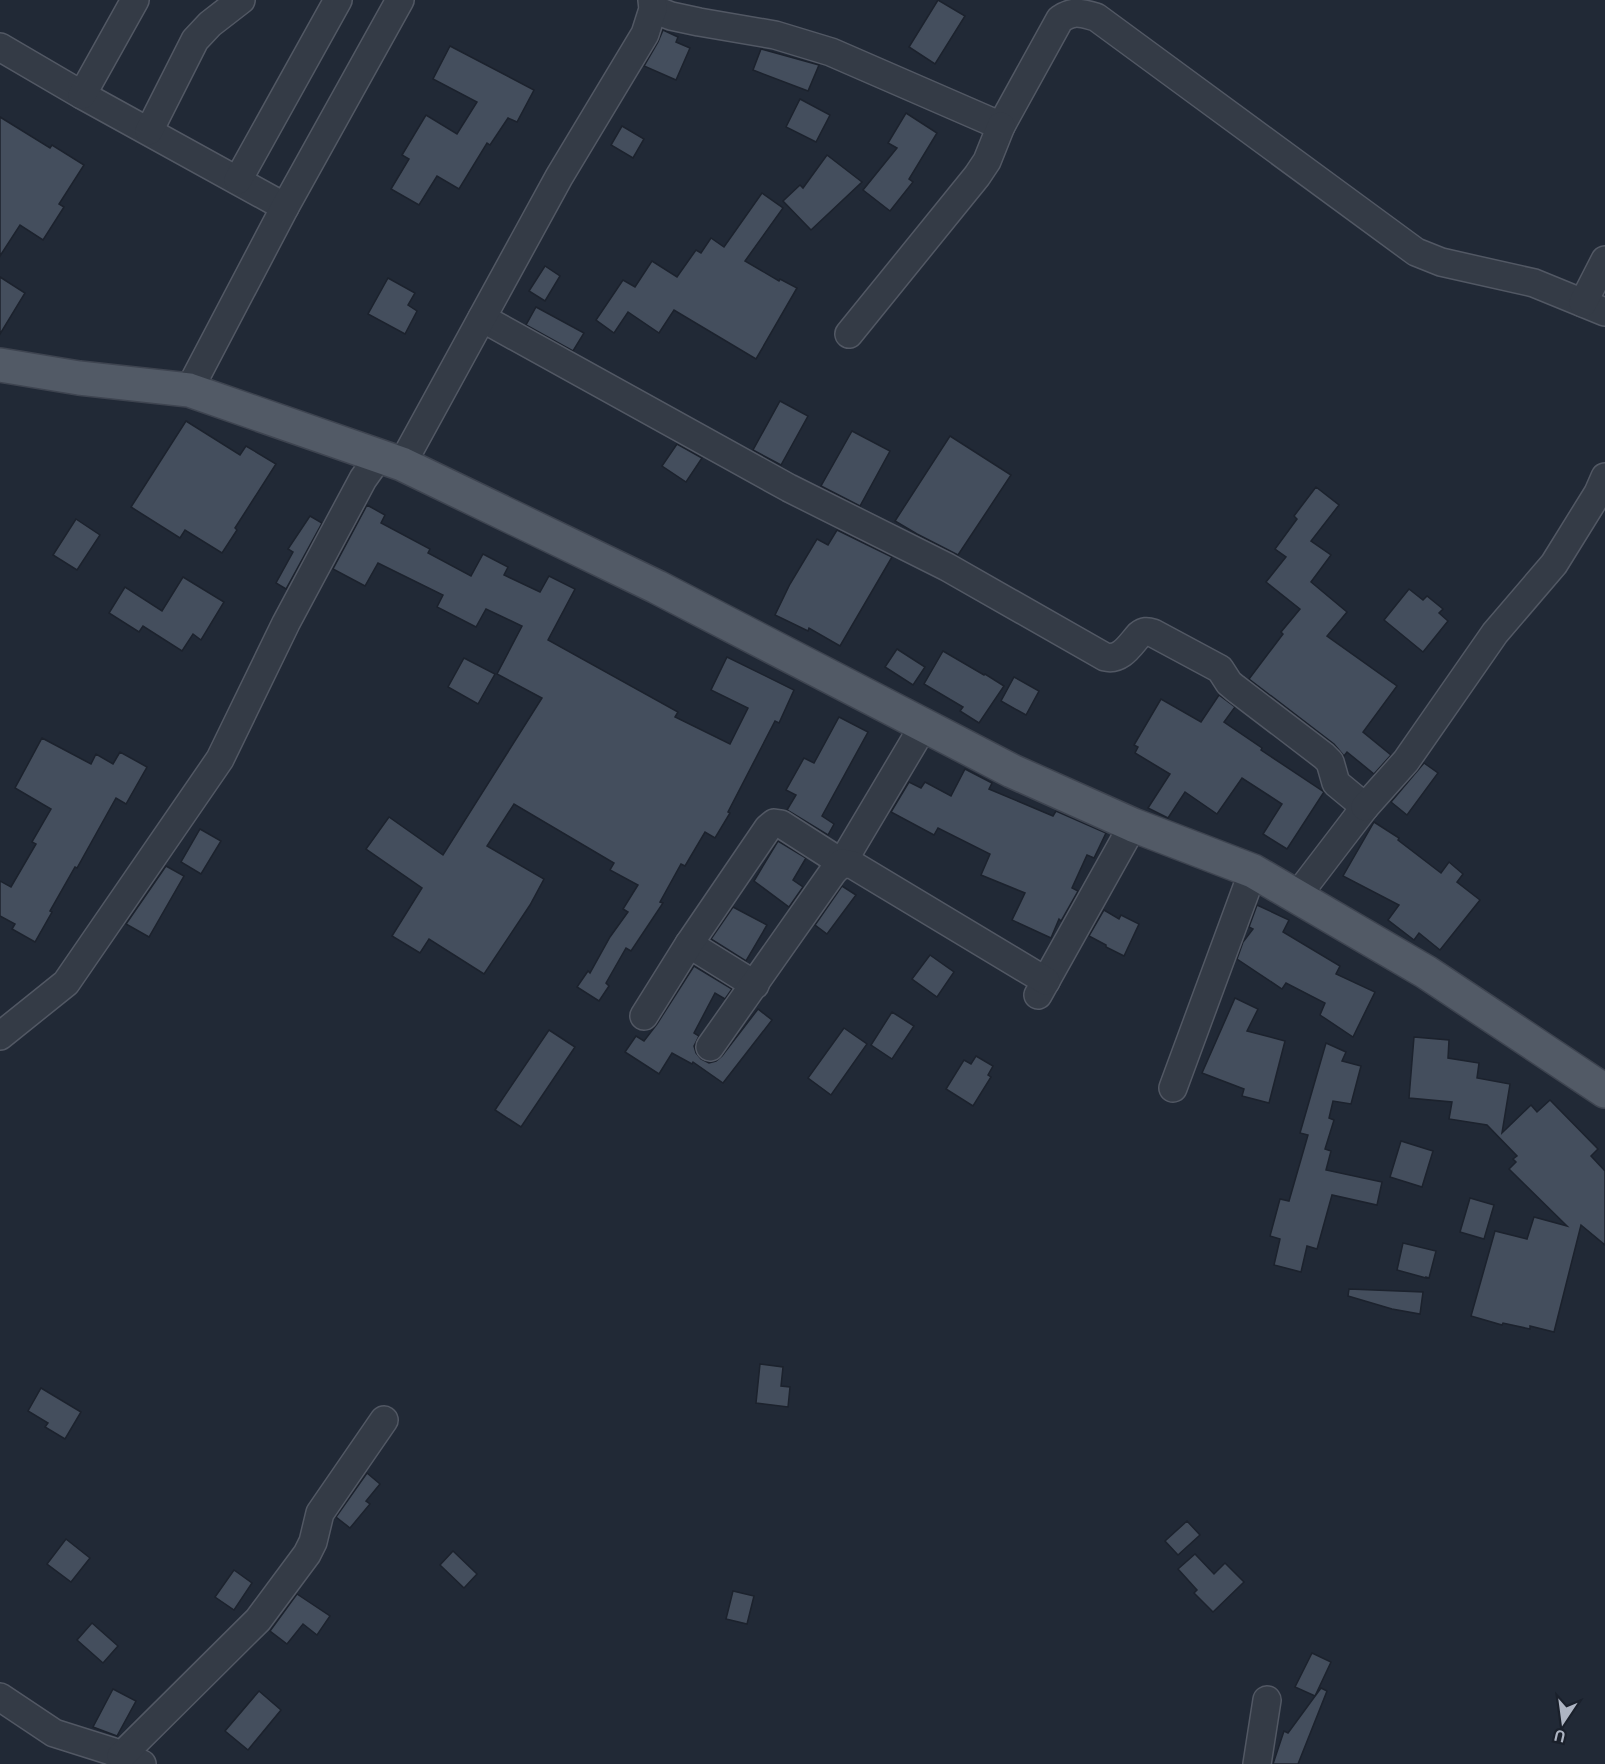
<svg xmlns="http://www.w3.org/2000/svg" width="1605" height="1764" font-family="Ubuntu,sans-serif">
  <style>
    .building { fill: #444e5d; stroke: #1c222d; stroke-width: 1.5 }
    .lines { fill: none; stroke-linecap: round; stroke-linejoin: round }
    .minor-casing { stroke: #525864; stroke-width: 30 }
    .major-casing { stroke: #3e4450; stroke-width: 36 }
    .minor { stroke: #343b46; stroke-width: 27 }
    .major { stroke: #525a66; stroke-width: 33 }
  </style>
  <rect width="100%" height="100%" fill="#212936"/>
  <!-- building -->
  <g class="building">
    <path d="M938,0L965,16L935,64L909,47Z"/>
    <path d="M663,30L678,37L676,42L690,48L676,80L644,66L658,42Z"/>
    <path d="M450,46L534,90L517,122L508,118L490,145L487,143L459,189L437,176L419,205L391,189L409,159L402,155L426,115L457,134L477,102L433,79Z"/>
    <path d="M761,49L819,65L808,91L753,70Z"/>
    <path d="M800,99L830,115L816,142L786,127Z"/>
    <path d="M906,113L937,133L909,179L913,182L890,211L863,190L897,148L888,143Z"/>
    <path d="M0,117L50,148L52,145L84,165L59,204L64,207L43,240L20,225L0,256Z"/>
    <path d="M622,126L644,139L633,158L611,145Z"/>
    <path d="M827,155L862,182L811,230L783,201L800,185L803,188Z"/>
    <path d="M762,193L783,208L745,261L779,281L780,279L797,288L756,359L674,310L659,333L628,312L614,333L596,320L623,280L635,287L652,261L677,277L696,250L701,253L711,238L724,247Z"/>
    <path d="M545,266L560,276L545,301L529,291Z"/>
    <path d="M0,277L25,293L0,334Z"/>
    <path d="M388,278L415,293L408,305L417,311L405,334L368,314Z"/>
    <path d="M536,307L584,333L573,351L526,325Z"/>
    <path d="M780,401L808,416L781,465L753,450Z"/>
    <path d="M186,421L240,455L246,446L276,464L235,528L237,530L222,553L185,530L180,538L131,507Z"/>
    <path d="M852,431L890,451L860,506L821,486Z"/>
    <path d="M950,436L1011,475L958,555L917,534L895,521Z"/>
    <path d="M677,444L702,458L686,482L662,466Z"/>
    <path d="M1316,487L1339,505L1311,541L1331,555L1311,582L1347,612L1327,636L1397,686L1363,732L1391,755L1374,774L1347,752L1344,756L1334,744L1249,679L1283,634L1281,632L1300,609L1266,582L1286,557L1275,549L1297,519L1294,516Z"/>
    <path d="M367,505L385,515L381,523L430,549L428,553L471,576L483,554L508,567L504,575L540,592L549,576L575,589L548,640L678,712L675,717L730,744L748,708L711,690L727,657L794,690L779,723L775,721L728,812L730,813L715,838L705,832L685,866L681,864L660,902L663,903L631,951L626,948L606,983L609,986L599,1001L577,987L588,971L590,973L610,937L628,912L623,909L638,885L610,870L614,863L514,804L487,846L544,879L530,905L484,974L429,939L420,953L392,936L422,888L366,849L389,817L443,855L542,698L497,674L522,626L486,609L476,627L437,607L443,595L378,563L365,586L333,569Z"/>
    <path d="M310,516L322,523L286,589L276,583L293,552L288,549Z"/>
    <path d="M76,519L100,535L77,570L53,555Z"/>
    <path d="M837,530L892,557L840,646L809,628L808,631L775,615L790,584L817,539L828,545Z"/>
    <path d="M183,577L224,602L201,640L193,634L182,651L143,626L139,632L109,613L125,587L162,611Z"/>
    <path d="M1409,589L1423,600L1427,596L1443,609L1439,613L1448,621L1423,652L1384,620Z"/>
    <path d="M897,649L925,667L913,685L885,667Z"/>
    <path d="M943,651L984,675L985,674L1004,686L979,723L960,711L963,707L924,684Z"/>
    <path d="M464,658L495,674L478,704L448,687Z"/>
    <path d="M1014,677L1039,691L1026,715L1001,701Z"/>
    <path d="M1219,695L1235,707L1224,722L1262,748L1261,750L1324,792L1287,849L1263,834L1282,804L1242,778L1217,814L1185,792L1168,818L1148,808L1170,774L1135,753L1138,747L1134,745L1161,699L1201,722Z"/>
    <path d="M839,717L868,732L822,816L834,824L828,835L787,810L796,795L786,790L804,758L814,763Z"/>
    <path d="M42,738L91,764L96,754L113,764L120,752L147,767L126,804L116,798L77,868L75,867L50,911L52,912L35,942L12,929L15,924L0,916V881L11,887L36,844L32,842L51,809L15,788Z"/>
    <path d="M1424,763L1438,773L1407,815L1391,802Z"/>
    <path d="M965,769L992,783L989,789L1053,816L1056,811L1106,833L1094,858L1087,855L1072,888L1078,891L1061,921L1059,919L1051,938L1012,920L1025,893L981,875L990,854L938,828L934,835L891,812L909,782L921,788L925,782L951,796Z"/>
    <path d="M1374,822L1399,838L1398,840L1441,873L1449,862L1463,874L1457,882L1480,900L1440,950L1419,933L1414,940L1388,920L1399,905L1343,876Z"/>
    <path d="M200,829L221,841L201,874L181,862Z"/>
    <path d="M778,841L806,858L793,880L803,887L789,907L754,881Z"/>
    <path d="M166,866L184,876L149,937L126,924Z"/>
    <path d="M842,886L856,895L827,934L815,925Z"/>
    <path d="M1257,905L1289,920L1283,932L1340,966L1336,974L1375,992L1353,1037L1320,1015L1325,1003L1286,983L1282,989L1237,959L1243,942L1253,929L1249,927Z"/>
    <path d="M733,907L767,925L746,961L711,939Z"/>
    <path d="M1104,910L1119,919L1121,915L1139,924L1124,956L1106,947V945L1089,936Z"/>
    <path d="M930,955L954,972L937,997L912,979Z"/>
    <path d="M694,966L732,989L725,999L715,993L694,1033L699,1036L694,1046L696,1053L701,1059L709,1063L716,1061L722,1056L758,1009L772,1020L723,1083L693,1062L692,1064L672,1053L659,1074L625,1052L636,1036L644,1041L657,1024Z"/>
    <path d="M1235,998L1258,1009L1247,1031L1285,1041L1269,1103L1242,1096L1244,1089L1202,1073Z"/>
    <path d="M892,1012L914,1026L892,1059L871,1045Z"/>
    <path d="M844,1028L867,1044L831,1095L808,1078Z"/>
    <path d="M549,1030L575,1047L521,1127L495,1110Z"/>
    <path d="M1414,1037L1449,1040L1448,1058L1479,1063L1477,1078L1510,1084L1502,1133L1531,1105L1537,1112L1550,1100L1598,1149L1591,1156L1605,1171V1245L1581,1225L1554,1332L1530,1326V1329L1503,1323L1502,1325L1471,1316L1495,1231L1527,1239L1534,1217L1567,1226L1509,1169L1516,1162L1513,1159L1517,1156L1487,1125L1449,1119L1452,1102L1409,1098Z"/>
    <path d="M1326,1043L1346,1052L1342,1061L1361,1066L1351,1104L1333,1101L1329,1118L1334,1120L1325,1149L1331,1151L1326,1170L1382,1182L1377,1205L1332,1195L1317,1249L1307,1246L1301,1272L1274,1265L1280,1239L1270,1236L1280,1199L1289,1201L1308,1135L1300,1133Z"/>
    <path d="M976,1056L993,1066L988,1075L991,1077L973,1106L946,1089L964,1060L971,1064Z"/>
    <path d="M1401,1141L1433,1151L1422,1187L1390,1177Z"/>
    <path d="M1470,1198L1494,1205L1484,1239L1460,1232Z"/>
    <path d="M1403,1243L1436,1251L1429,1278L1426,1277V1278L1397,1270Z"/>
    <path d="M1349,1289L1423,1292L1420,1314L1392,1309L1348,1296Z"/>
    <path d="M760,1364L783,1367L781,1386L790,1387L788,1407L756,1403Z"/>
    <path d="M41,1388L81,1412L65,1439L45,1427L48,1423L28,1411Z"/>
    <path d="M367,1473L380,1484L366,1501L370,1504L350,1528L336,1517Z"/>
    <path d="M1187,1521L1200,1535L1178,1555L1165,1541Z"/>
    <path d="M66,1539L90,1558L71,1582L47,1564Z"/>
    <path d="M453,1551L477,1574L464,1588L440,1565Z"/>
    <path d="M1195,1554L1214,1574L1225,1563L1244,1582L1213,1612L1194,1593L1197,1590L1178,1569Z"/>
    <path d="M234,1570L252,1583L234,1610L215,1597Z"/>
    <path d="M733,1591L754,1596L747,1624L726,1619Z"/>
    <path d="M297,1594L330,1616L317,1635L303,1624L287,1644L270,1631Z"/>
    <path d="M92,1623L118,1646L103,1663L77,1640Z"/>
    <path d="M1312,1653L1331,1662L1315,1696L1295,1687Z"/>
    <path d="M1321,1688L1327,1691L1298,1764H1273L1284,1731L1288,1733Z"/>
    <path d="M113,1689L136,1701L117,1736L93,1727Z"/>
    <path d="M259,1691L281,1710L248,1750L225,1731Z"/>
  </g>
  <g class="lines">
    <defs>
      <g id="minor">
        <path d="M653,9L671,16L699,22L775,35L831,52L1001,126L1060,19C1074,10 1080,13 1096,17L1416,252L1441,262L1534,283L1605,312"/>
        <path d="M0,47L82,95L285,207"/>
        <path d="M82,95L135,0"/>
        <path d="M149,131L195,40L210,24L241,0"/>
        <path d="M238,180L338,0"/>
        <path d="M1583,303L1605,260"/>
        <path d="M482,318L789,488L947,567L1105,657C1121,661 1130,645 1139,635C1144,631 1147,631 1153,633L1220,669L1229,683L1235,688L1324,756L1330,762L1336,783L1365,807L1297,896"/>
        <path d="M849,334L977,176L987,161L1001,126"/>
        <path d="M189,390L285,207L400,0"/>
        <path d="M402,464L559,177L645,34L653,9L652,0"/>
        <path d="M1365,807L1406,761L1495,633L1554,564L1598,493L1605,477"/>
        <path d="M689,944L755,985"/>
        <path d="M1038,995L1133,825"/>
        <path d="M644,1016L689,944L768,828L774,823L781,824L842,863L924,725"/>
        <path d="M0,1036L66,983L220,759L286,623L363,479L380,455"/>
        <path d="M710,1047L833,872L842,863L853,865L1046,981"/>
        <path d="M1173,1088L1253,871"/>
        <path d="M0,1697L54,1733L111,1751L142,1764"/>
        <path d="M121,1756L258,1620L307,1554L313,1542L320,1513L384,1420"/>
        <path d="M1257,1764L1267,1700"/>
      </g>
      <path id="major" d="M0,365L79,378L189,390L402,464L657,587L1012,771L1133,825L1253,871L1426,972L1605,1091"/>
    </defs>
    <!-- minor casing -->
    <use href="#minor" class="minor-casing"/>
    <!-- major casing -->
    <use href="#major" class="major-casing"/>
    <!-- minor -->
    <use href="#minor" class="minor"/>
    <!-- major -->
    <use href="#major" class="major"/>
  </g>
  <!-- north arrow -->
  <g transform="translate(1563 1722) rotate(193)" stroke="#1a202b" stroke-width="4.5" paint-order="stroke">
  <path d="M0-4.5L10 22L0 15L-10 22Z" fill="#aeb5c3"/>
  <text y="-9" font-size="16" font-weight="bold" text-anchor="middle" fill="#aeb5c3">U</text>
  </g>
</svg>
